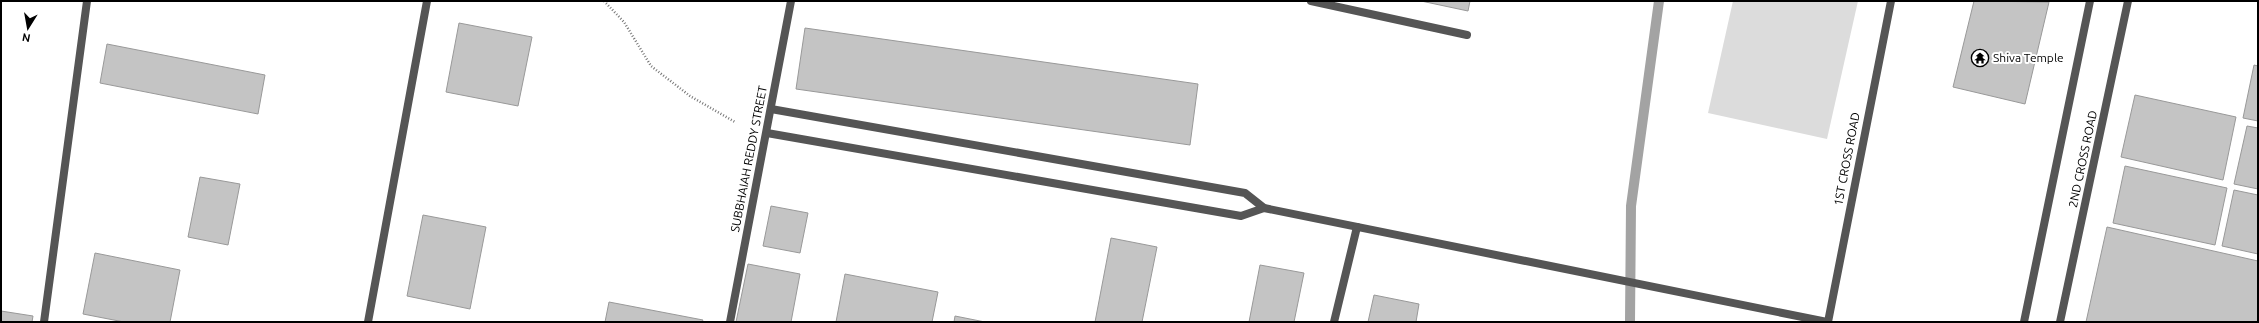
<svg xmlns="http://www.w3.org/2000/svg" width="2259" height="323" font-family="Ubuntu,sans-serif">
  <style>
    .green { fill: #dcdcdc }
    .lines { fill: none; stroke-linecap: round; stroke-linejoin: round }
    .stream { stroke: #a3a3a3; stroke-width: 10 }
    .building { fill: #c4c4c4; stroke: #999 }
    .path { stroke: #777; stroke-width: 2.5; stroke-dasharray: 1 2; stroke-linecap: butt }
    .lane { stroke: #555; stroke-width: 8 }
    .street { stroke: #555; stroke-width: 8 }
    .labels { text-anchor: middle; stroke-width: 4; stroke-linejoin: round; paint-order: stroke }
    .poi-label { font-size: 12px; fill: #000; stroke: #fff; text-anchor: start }
    .street-label { font-size: 12px; fill: #000; stroke: #fff }
  </style>
  <rect width="100%" height="100%" fill="#fff"/>
  <!-- green -->
  <path class="green" d="M1733,1H1858L1827,139L1708,113Z"/>
  <g class="lines">
    <!-- stream -->
    <path class="stream" d="M1630,322L1631,206L1659,1"/>
  </g>
  <!-- building -->
  <g class="building">
    <path d="M1421,1H1470L1468,11Z"/>
    <path d="M1974,1L2049,2L2025,104L1953,87Z"/>
    <path d="M459,23L532,37L518,106L446,92Z"/>
    <path d="M805,28L1198,84L1190,145L796,89Z"/>
    <path d="M107,44L265,75L258,114L100,83Z"/>
    <path d="M2254,65L2258,66V121L2243,118Z"/>
    <path d="M2135,95L2236,117L2223,180L2121,157Z"/>
    <path d="M2247,126L2258,128V189L2234,184Z"/>
    <path d="M2125,166L2227,188L2215,245L2113,223Z"/>
    <path d="M200,177L240,184L228,245L188,237Z"/>
    <path d="M2234,190L2258,195V254L2222,246Z"/>
    <path d="M771,206L808,213L800,253L763,246Z"/>
    <path d="M423,215L486,227L470,309L407,296Z"/>
    <path d="M2107,227L2258,261V322H2086Z"/>
    <path d="M1111,238L1157,247L1142,322H1095Z"/>
    <path d="M95,253L180,270L170,322H124L83,314Z"/>
    <path d="M748,264L800,274L791,322H736Z"/>
    <path d="M1260,265L1304,273L1294,322H1249Z"/>
    <path d="M845,274L938,292L932,322H836Z"/>
    <path d="M1374,295L1419,304L1416,322H1368Z"/>
    <path d="M609,302L703,320L702,322H605Z"/>
    <path d="M1,311L33,316L32,322H1Z"/>
    <path d="M955,316L985,322H954Z"/>
  </g>
  <g class="lines">
    <!-- path -->
    <path class="path" d="M604,1L624,22L651,66L690,96L735,122"/>
    <!-- lane -->
    <path class="lane" d="M1828,322L1891,1"/>
    <!-- street -->
    <g class="street">
      <path d="M1311,1L1467,35"/>
      <path d="M771,109L1245,193L1264,208L1827,322"/>
      <path d="M767,133L1241,216L1264,208"/>
      <path d="M44,322L87,1"/>
      <path d="M368,322L427,1"/>
      <path d="M730,322L791,1"/>
      <path d="M1334,322L1357,227"/>
      <path d="M2024,322L2090,1"/>
      <path d="M2060,322L2128,1"/>
    </g>
  </g>
  <!-- icons -->
  <defs>
    <symbol id="temple-ring" viewBox="-11 -11 22 22"><circle r="9.5" fill="#fff" stroke="#000" stroke-width="1.5"/><path d="M0-6L5-2H3V0L6.5 2.5H4V6H1.5V3h-3V6H-4V2.5H-6.5L-3 0V-2H-5Z" fill="#000"/></symbol>
  </defs>
  <g fill-rule="evenodd">
    <use href="#temple-ring" x="1970" y="48" width="20" height="20"/>
  </g>
  <g class="labels">
    <!-- poi labels -->
    <g class="poi-label">
      <text x="1993" y="62">Shiva Temple</text>
    </g>
    <!-- street labels -->
    <g class="street-label">
      <text transform="translate(749 159) rotate(-79)" y="4">SUBBHAIAH REDDY STREET</text>
      <text transform="translate(1847 159) rotate(-79)" y="4">1ST CROSS ROAD</text>
      <text transform="translate(2083 159) rotate(-78)" y="4">2ND CROSS ROAD</text>
    </g>
  </g>
  <!-- border -->
  <rect width="2259" height="323" fill="none" stroke="#000000" stroke-width="4"/>
  <!-- north arrow -->
  <g transform="translate(28 28) rotate(191)" stroke="#ffffff" stroke-width="3" paint-order="stroke">
  <path d="M0-3L7 15L0 10L-7 15Z" fill="#000000"/>
  <text y="-6" font-size="11" font-weight="bold" text-anchor="middle" fill="#000000">N</text>
  </g>
</svg>
